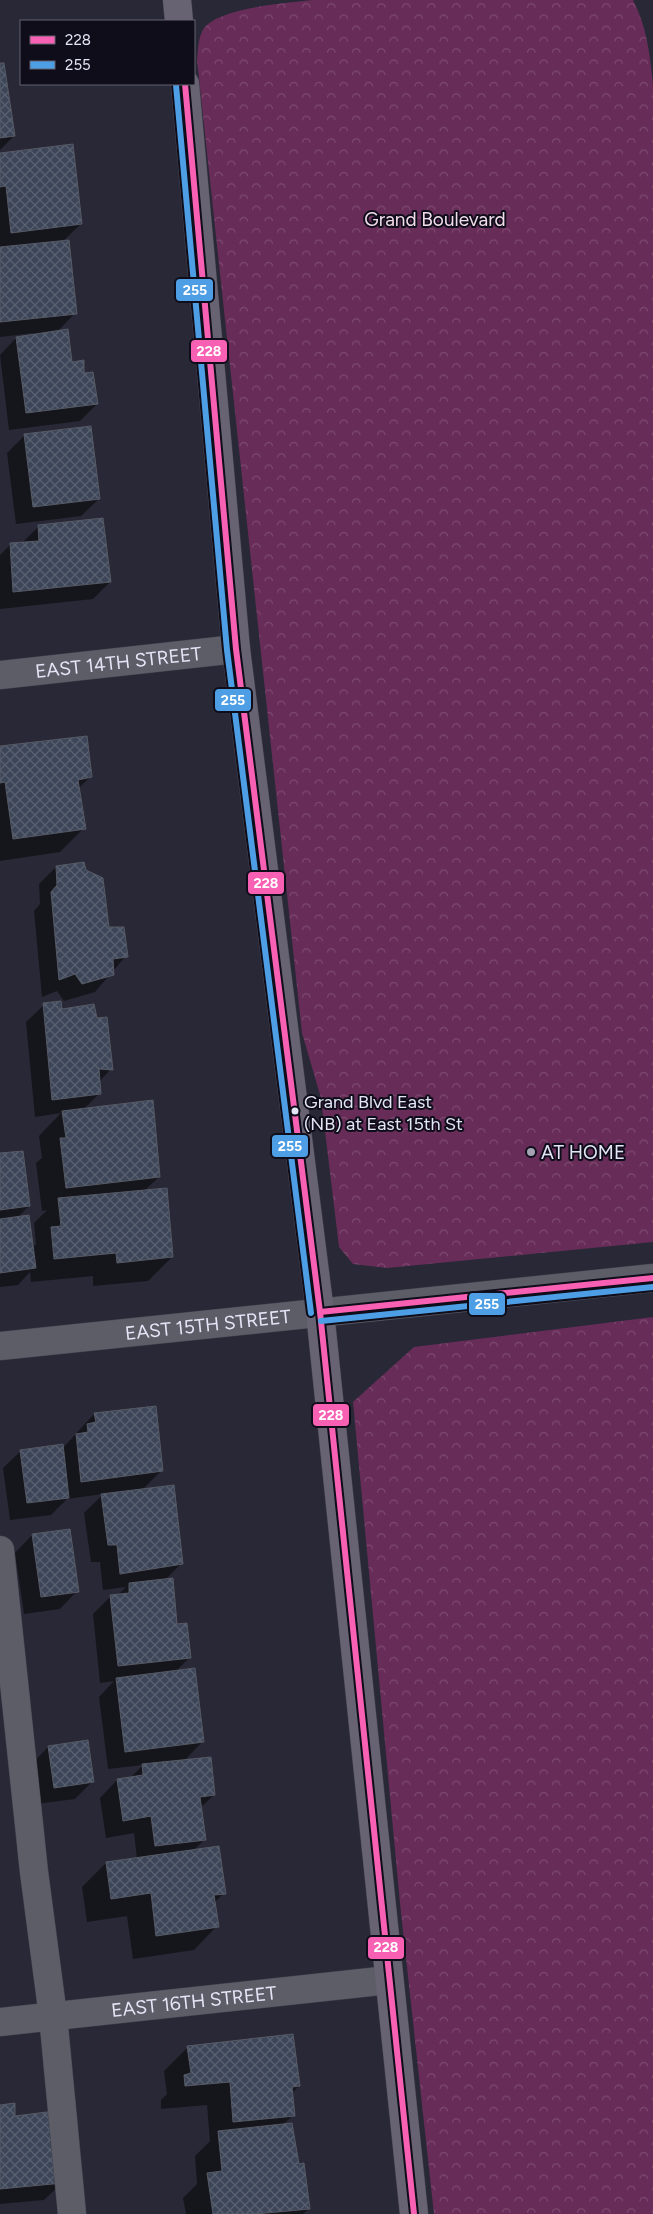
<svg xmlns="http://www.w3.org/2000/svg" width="653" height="2214" font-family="Figtree,sans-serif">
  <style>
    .park { fill: url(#park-crowns) }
    .shadow { fill: #0007 }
    .building { fill: url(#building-cross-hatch); stroke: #565a65 }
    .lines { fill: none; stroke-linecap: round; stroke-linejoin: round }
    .minor-casing { stroke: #454450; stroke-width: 29 }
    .major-casing { stroke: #454450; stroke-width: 29 }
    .minor { stroke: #5d5d68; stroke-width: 28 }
    .major { stroke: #686372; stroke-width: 28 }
    .bus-1-casing { stroke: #0e0d19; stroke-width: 10 }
    .bus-2-casing { stroke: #0e0d19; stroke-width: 10 }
    .bus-1 { stroke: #f860b3; stroke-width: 6 }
    .bus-2 { stroke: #4d9ee5; stroke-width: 6 }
    .bus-dot { fill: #e4e5f6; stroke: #0e0d19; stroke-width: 2 }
    .poi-dot { fill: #a3a3b3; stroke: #0e0d19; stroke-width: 2 }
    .labels { text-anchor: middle; stroke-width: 4; stroke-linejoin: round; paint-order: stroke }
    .bus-label { font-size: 18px; fill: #e4e5f6; stroke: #0e0d19; text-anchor: start }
    .park-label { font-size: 19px; fill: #f3dcea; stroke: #0e0d19 }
    .street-label { font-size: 19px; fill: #e4e5f6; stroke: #0e0d19 }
    .poi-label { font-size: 19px; fill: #e4e5f6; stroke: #0e0d19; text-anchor: start }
    .line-badge { stroke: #0e0d19; stroke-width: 2 }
    .badge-label { font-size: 14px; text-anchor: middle; font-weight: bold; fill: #fff }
  </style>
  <defs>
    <pattern id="park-crowns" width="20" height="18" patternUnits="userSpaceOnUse" patternTransform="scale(1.25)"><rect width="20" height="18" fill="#672c58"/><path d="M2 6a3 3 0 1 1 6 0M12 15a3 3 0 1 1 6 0" fill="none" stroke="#7d4a71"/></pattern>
    <pattern id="building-cross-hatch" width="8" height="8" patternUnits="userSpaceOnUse" patternTransform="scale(1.25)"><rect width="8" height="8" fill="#3d4658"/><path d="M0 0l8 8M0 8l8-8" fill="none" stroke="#596171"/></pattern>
  </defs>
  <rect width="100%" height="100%" fill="#292836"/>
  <!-- park -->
  <g class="park">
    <path d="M313,0H633C647,27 650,55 653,85V1242L387,1268L353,1264L339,1247L321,1098L302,1033L197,60C198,50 198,35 205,27C223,7 287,3 313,0Z"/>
    <path d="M653,1317V2214H434L400,1903L353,1402L414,1347Z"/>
  </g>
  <!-- shadow -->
  <g class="shadow">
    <path d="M0,64L14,136L0,150Z"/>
    <path d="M0,154L81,224L63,241L75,313L57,332L71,363L83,374L97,404L80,421L9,430L0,355L16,338L33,336V333L0,337Z"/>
    <path d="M25,435L99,499L81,516L16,524L7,453Z"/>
    <path d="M39,526L110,582L93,599L0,609V555L10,545L21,544Z"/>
    <path d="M0,748L90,777L78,789L84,828L60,852L0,861Z"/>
    <path d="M56,867L108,928L126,956L95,992L64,1001L57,991L42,997L34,911L40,904L39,884Z"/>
    <path d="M44,1005L96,1020L111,1069L99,1082L100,1093L84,1109L159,1177L144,1191L172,1257L148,1281L93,1286V1276L31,1282L30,1272L18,1285L0,1287V1155L29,1206L17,1218L32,1248L36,1244L34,1223L47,1210L42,1211L36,1163L42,1158L39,1136L61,1113L35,1117L26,1022Z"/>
    <path d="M94,1414L162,1470L142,1490L182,1563L165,1580L176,1625L190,1657L175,1672L202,1742L184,1761L214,1795L200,1808L204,1840L193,1851L224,1893L214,1903L217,1926L194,1950L133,1959L127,1916L87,1922L82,1887L106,1863L137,1859L134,1833L106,1838L100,1798L117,1780L130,1778L143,1765L108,1769L99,1697L114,1681L100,1683L93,1614L111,1596L118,1595L126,1587L103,1590L100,1562H91L84,1513L103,1494L67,1499L51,1515L10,1520L3,1468L21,1451L62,1449Z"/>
    <path d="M32,1535L77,1591L60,1609L24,1614L15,1553Z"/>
    <path d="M48,1747L92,1782L75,1799L36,1804L31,1765Z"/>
    <path d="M188,2047L299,2086L292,2093L293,2115L283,2125L298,2165L309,2209L303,2214H186L183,2198L197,2184L195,2156L210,2141L207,2105L161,2109V2100L167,2094L164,2071Z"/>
    <path d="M0,2107L62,2183L44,2200L0,2204Z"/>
  </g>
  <!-- building -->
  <g class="building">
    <path d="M0,63H4L15,136L0,138Z"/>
    <path d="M73,144L82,224L11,233L6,186L0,187V153Z"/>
    <path d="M69,240L77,314L0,322V247Z"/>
    <path d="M68,329L72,362L84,360V373L93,372L98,404L26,413L16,337Z"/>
    <path d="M91,426L100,499L33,507L24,434Z"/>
    <path d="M103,518L111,582L13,592L10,543L39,541L38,525Z"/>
    <path d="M87,736L92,777L78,780L86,829L13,839L5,782L0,783V746Z"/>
    <path d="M84,862L86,870L103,878L109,927H124L128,957L113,959L114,975L82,984L75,974L59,980L51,892L57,885L56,866Z"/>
    <path d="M61,1001L62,1009L94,1004L97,1018L107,1017L113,1070L99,1069L101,1094L52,1100L43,1003Z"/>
    <path d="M153,1100L160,1177L66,1188L60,1138H66L62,1111Z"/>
    <path d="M23,1151L30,1206L0,1210V1153Z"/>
    <path d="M167,1188L173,1257L117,1263L116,1253L54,1259L51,1227L61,1226L58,1198Z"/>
    <path d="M29,1215L36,1268L0,1273V1219Z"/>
    <path d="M156,1406L163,1471L81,1482L76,1434L88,1432L87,1424L96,1422L94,1413Z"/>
    <path d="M63,1444L69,1498L27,1503L20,1450Z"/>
    <path d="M174,1485L183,1564L120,1574L117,1545H108L101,1494Z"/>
    <path d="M70,1529L79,1592L41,1597L32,1534Z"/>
    <path d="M173,1578L177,1624L187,1623L191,1658L118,1666L110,1595L129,1593V1583Z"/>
    <path d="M195,1668L204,1742L125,1752L116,1678Z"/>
    <path d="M88,1740L94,1782L54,1788L48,1746Z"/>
    <path d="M211,1757L215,1795L200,1797L206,1840L155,1846L151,1816L123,1821L117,1779L143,1775L142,1764Z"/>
    <path d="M219,1846L226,1894L214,1895L219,1927L156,1936L151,1893L111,1899L106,1862Z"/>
    <path d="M293,2034L300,2086L292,2087L295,2116L233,2122L230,2082L185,2086L184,2075L191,2073L187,2046Z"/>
    <path d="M15,2103V2116L55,2111L63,2183L0,2189V2105Z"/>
    <path d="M292,2123L299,2164L304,2163L310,2209L255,2214H213L207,2173L222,2171L218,2131Z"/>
  </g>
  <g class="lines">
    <defs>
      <g id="minor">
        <path id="s1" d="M0,675L236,649"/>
        <path id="s2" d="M0,1346L653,1278"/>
        <path d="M0,1550L34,1872L53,2016L72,2214"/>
        <path id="s3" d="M0,2022L389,1980"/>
      </g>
      <g id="major">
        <path d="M177,0L179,21"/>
        <path d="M185,84L236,649L320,1312L414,2214"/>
      </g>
    </defs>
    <!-- minor casing -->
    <use href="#minor" class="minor-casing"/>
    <!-- major casing -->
    <use href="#major" class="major-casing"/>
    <!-- minor -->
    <use href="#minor" class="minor"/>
    <!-- major -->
    <use href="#major" class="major"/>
    <defs>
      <g id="bus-1">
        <path d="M185,84L236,649L320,1312L414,2214"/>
        <path d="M320,1312L653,1278"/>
      </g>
      <g id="bus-2">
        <path d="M176,85L227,650L311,1313"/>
        <path d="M321,1321L653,1287"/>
      </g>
    </defs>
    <!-- bus-1 casing -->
    <use href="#bus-1" class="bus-1-casing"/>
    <!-- bus-2 casing -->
    <use href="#bus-2" class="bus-2-casing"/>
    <!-- bus-1 -->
    <use href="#bus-1" class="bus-1"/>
    <!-- bus-2 -->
    <use href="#bus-2" class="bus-2"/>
  </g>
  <!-- markers -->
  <circle class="bus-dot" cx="295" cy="1111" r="4.5"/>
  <circle class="poi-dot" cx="531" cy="1152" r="5"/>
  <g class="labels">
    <!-- bus labels -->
    <g class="bus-label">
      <text x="304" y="1108">Grand Blvd East<tspan x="304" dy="22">(NB) at East 15th St</tspan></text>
    </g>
    <!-- park labels -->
    <g class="park-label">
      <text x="435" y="226">Grand Boulevard</text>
    </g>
    <!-- street labels -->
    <g class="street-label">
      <text dy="7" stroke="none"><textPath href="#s1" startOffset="119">EAST 14TH STREET</textPath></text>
      <text dy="7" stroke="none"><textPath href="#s2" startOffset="209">EAST 15TH STREET</textPath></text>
      <text dy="7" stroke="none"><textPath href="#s3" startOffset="195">EAST 16TH STREET</textPath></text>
    </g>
    <!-- poi labels -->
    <g class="poi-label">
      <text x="541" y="1159">AT HOME</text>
    </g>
  </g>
  <g class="line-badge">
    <rect x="175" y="278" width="39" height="24" rx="5" fill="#4d9ee5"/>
    <rect x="190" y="339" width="38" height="24" rx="5" fill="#f860b3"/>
    <rect x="214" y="688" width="38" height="24" rx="5" fill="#4d9ee5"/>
    <rect x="247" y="871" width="38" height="24" rx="5" fill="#f860b3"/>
    <rect x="271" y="1134" width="38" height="24" rx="5" fill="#4d9ee5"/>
    <rect x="468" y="1292" width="38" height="24" rx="5" fill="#4d9ee5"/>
    <rect x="312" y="1403" width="38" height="24" rx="5" fill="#f860b3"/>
    <rect x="367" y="1936" width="38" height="24" rx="5" fill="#f860b3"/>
  </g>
  <g class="badge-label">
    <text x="195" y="295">255</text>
    <text x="209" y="356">228</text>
    <text x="233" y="705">255</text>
    <text x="266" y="888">228</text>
    <text x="290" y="1151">255</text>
    <text x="487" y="1309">255</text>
    <text x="331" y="1420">228</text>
    <text x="386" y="1952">228</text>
  </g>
  <!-- legend -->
  <rect x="20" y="20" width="175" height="65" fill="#0e0d19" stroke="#646371"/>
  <rect x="30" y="36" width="25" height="8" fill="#f860b3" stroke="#646371"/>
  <text x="65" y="45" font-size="15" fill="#e4e5f6">228</text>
  <rect x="30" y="61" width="25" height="8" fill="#4d9ee5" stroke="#646371"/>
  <text x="65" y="70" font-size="15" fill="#e4e5f6">255</text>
</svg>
